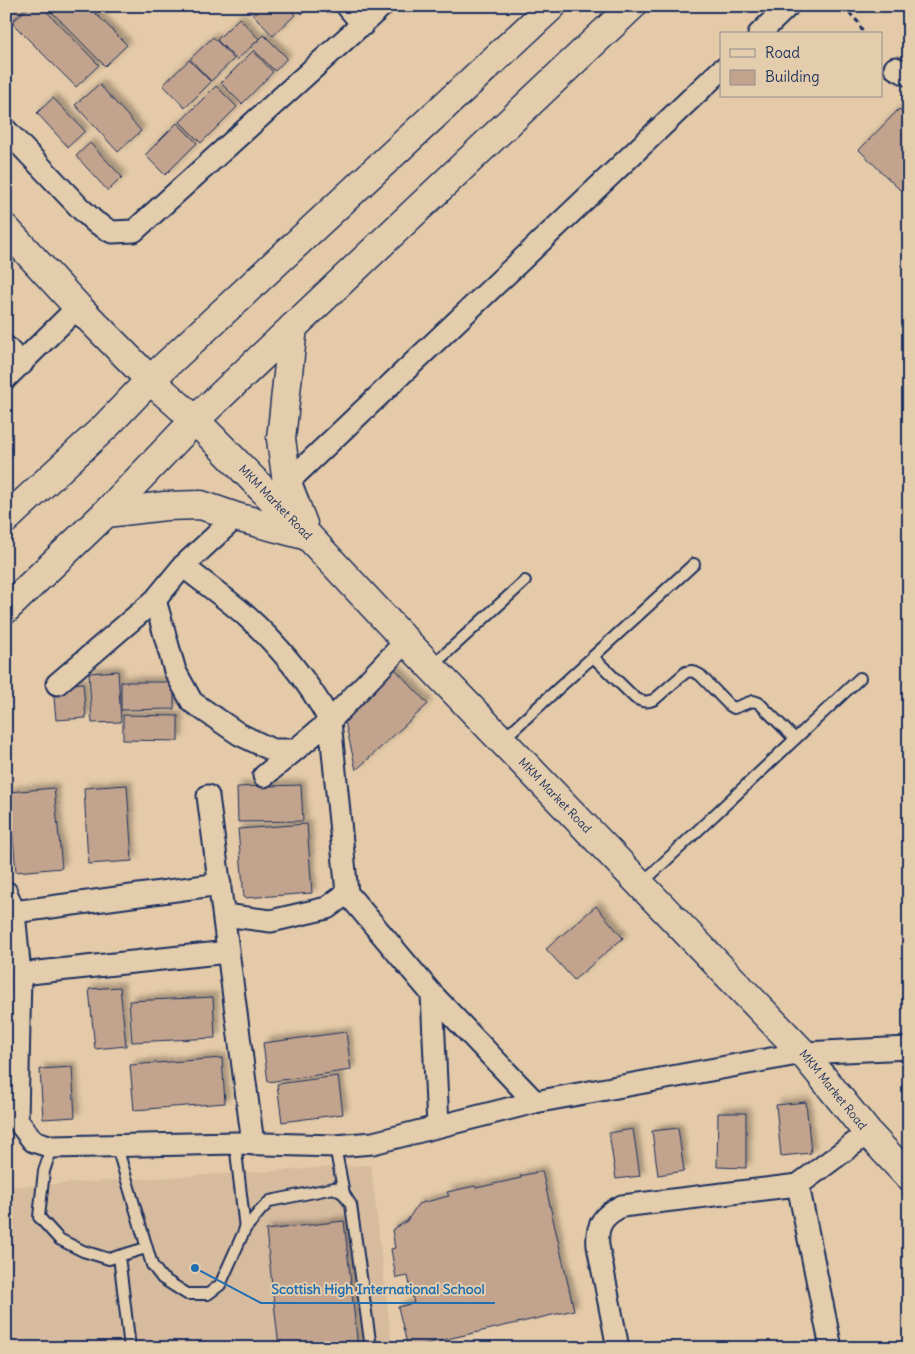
<svg xmlns="http://www.w3.org/2000/svg" width="915" height="1354" font-family="Delius,sans-serif">
  <style>
    .built { fill: #d6bb9f }
    .building { fill: #c2a38d; stroke: #1b2f5e; filter: url(#shadow) }
    .lines { fill: none; stroke-linecap: round; stroke-linejoin: round }
    .lane-casing { stroke: #1b2f5e; stroke-width: 14 }
    .street-casing { stroke: #1b2f5e; stroke-width: 25 }
    .secondary-casing { stroke: #1b2f5e; stroke-width: 31 }
    .path { stroke: #1b2f5e; stroke-width: 3; stroke-dasharray: 5 4; stroke-linecap: butt }
    .lane { stroke: #e3cdac; stroke-width: 10 }
    .street { stroke: #e3cdac; stroke-width: 21 }
    .secondary { stroke: #e3cdac; stroke-width: 28 }
    .labels { text-anchor: middle; stroke-width: 4; stroke-linejoin: round; paint-order: stroke }
    .street-label { font-size: 12px; fill: #1b2f5e; stroke: #e3cdac }
    .leader { fill: none; stroke: #1f6fb2; stroke-width: 2 }
    .callout-dot { fill: #1f6fb2; stroke: #e3cdac; stroke-width: 2 }
    .callout-label { font-size: 14px; text-anchor: middle; font-weight: bold; fill: #1f6fb2; stroke: #e3cdac; stroke-width: 4; stroke-linejoin: round; paint-order: stroke }
  </style>
  <defs>
    <filter id="shadow"><feDropShadow dx="4.5" dy="-4.5" stdDeviation="2.5" flood-color="#0004"/></filter>
  </defs>
  <rect width="100%" height="100%" fill="#e4caa8"/>
  <filter id="ink" filterUnits="userSpaceOnUse"><feTurbulence type="fractalNoise" baseFrequency=".02" numOctaves="2"/><feDisplacementMap in="SourceGraphic" scale="10" xChannelSelector="R" yChannelSelector="G"/><feConvolveMatrix kernelMatrix="1 2 1 2 8 2 1 2 1" color-interpolation-filters="sRGB"/></filter>
  <g filter="url(#ink)">
    <!-- built -->
    <path class="built" d="M371,1165L392,1348H6V1187Z"/>
    <!-- building -->
    <g class="building">
      <path d="M6,6H27L6,27Z"/>
      <path d="M30,6H41L99,65L76,87L12,23Z"/>
      <path d="M46,6H88L127,45L105,66Z"/>
      <path d="M245,6H287L295,15L273,36Z"/>
      <path d="M294,6H310L302,14Z"/>
      <path d="M239,18L259,39L237,60L217,40Z"/>
      <path d="M264,35L287,58L275,71L251,47Z"/>
      <path d="M213,37L234,59L211,81L190,59Z"/>
      <path d="M253,51L273,72L242,104L221,83Z"/>
      <path d="M189,60L211,82L185,108L163,85Z"/>
      <path d="M99,84L141,131L118,152L75,105Z"/>
      <path d="M216,86L237,107L201,143L180,122Z"/>
      <path d="M53,98L85,131L68,147L37,113Z"/>
      <path d="M899,109L909,119V181L900,190L859,150Z"/>
      <path d="M177,123L197,143L165,175L145,155Z"/>
      <path d="M90,143L122,177L108,191L76,156Z"/>
      <path d="M395,669L428,704L356,770L344,717Z"/>
      <path d="M118,671L121,722L92,723L89,673Z"/>
      <path d="M121,682H174V709L121,710Z"/>
      <path d="M83,683L86,718L56,720L53,686Z"/>
      <path d="M123,715L178,716V741L123,740Z"/>
      <path d="M127,785L132,861L88,864L84,788Z"/>
      <path d="M301,785L303,821L238,822L237,787Z"/>
      <path d="M54,788L62,868L16,872L9,792Z"/>
      <path d="M307,824L312,893L244,898L238,829Z"/>
      <path d="M596,906L623,938L574,980L546,949Z"/>
      <path d="M120,987L126,1046L95,1049L89,989Z"/>
      <path d="M213,997L215,1038L132,1042L129,1001Z"/>
      <path d="M346,1032L351,1070L268,1082L263,1043Z"/>
      <path d="M222,1058L225,1103L134,1110L130,1065Z"/>
      <path d="M72,1067L75,1117L43,1119L40,1069Z"/>
      <path d="M338,1076L343,1114L282,1122L277,1084Z"/>
      <path d="M806,1102L811,1153L781,1156L776,1105Z"/>
      <path d="M718,1113H746V1168L717,1167Z"/>
      <path d="M678,1128L684,1171L658,1175L652,1131Z"/>
      <path d="M633,1129L640,1176L616,1179L609,1133Z"/>
      <path d="M542,1171L574,1310L408,1348L398,1307L414,1303L408,1276L396,1278L391,1249L395,1248L392,1230L407,1221L418,1204L449,1196L447,1192L475,1186L476,1188L521,1178L520,1176Z"/>
      <path d="M344,1221L358,1348H279L266,1230Z"/>
    </g>
    <g class="lines">
      <defs>
        <g id="lane">
          <path d="M593,657L635,698C643,702 647,703 655,699L686,672L692,671L700,675L729,705L734,708L753,701L759,703L795,739"/>
          <path d="M432,666L525,581"/>
          <path d="M502,740L694,564"/>
          <path d="M641,884L860,678"/>
          <path d="M235,1143L245,1229"/>
          <path d="M335,1146L344,1194"/>
          <path d="M52,1147L44,1171L39,1217L59,1239L83,1251L109,1259L146,1248"/>
          <path d="M117,1147L152,1265L162,1278L187,1294H208L220,1285L245,1229L260,1211L270,1201L334,1188L344,1194L351,1205L371,1348"/>
          <path d="M119,1256L130,1348"/>
        </g>
        <g id="street">
          <path d="M347,6L363,25"/>
          <path d="M759,34L788,6"/>
          <path d="M895,68L909,75"/>
          <path d="M6,130L80,208L95,222L112,232L134,231L382,6"/>
          <path d="M6,347L22,364"/>
          <path d="M6,378L78,307"/>
          <path d="M287,483L721,70"/>
          <path d="M183,566C203,582 224,597 244,614C277,643 309,682 330,721L264,776"/>
          <path d="M155,600L175,671L192,702L239,734L272,750H295"/>
          <path d="M406,641L330,721L347,893L432,994L535,1102"/>
          <path d="M57,684L155,600L183,566L236,517"/>
          <path d="M208,796L253,1144"/>
          <path d="M6,892L14,912L20,974L17,1120L33,1141L52,1147L235,1143L335,1146L373,1143L535,1102L803,1053L909,1048"/>
          <path d="M14,912L220,884"/>
          <path d="M224,915L271,921L327,908L347,893"/>
          <path d="M20,974L228,952"/>
          <path d="M432,994L438,1126"/>
          <path d="M798,1185L831,1348"/>
          <path d="M618,1348L598,1246C596,1225 603,1215 622,1206L798,1185L868,1133"/>
        </g>
        <g id="secondary">
          <path id="s1" d="M6,229L78,307L150,380L195,420L308,536L406,641L803,1053L868,1133L909,1177"/>
          <path d="M293,327L281,439L287,483L303,524"/>
          <path d="M106,513L165,506L201,505L236,517L308,536"/>
          <path d="M6,519L106,426L150,380L552,6"/>
          <path d="M6,609L106,513L195,420L632,6"/>
        </g>
      </defs>
      <!-- lane casing -->
      <use href="#lane" class="lane-casing"/>
      <!-- street casing -->
      <use href="#street" class="street-casing"/>
      <!-- secondary casing -->
      <use href="#secondary" class="secondary-casing"/>
      <!-- path -->
      <path class="path" d="M843,6L858,22L864,34"/>
      <!-- lane -->
      <use href="#lane" class="lane"/>
      <!-- street -->
      <use href="#street" class="street"/>
      <!-- secondary -->
      <use href="#secondary" class="secondary"/>
    </g>
  </g>
  <g class="labels">
    <!-- street labels -->
    <g class="street-label">
      <text dy="4" stroke="none"><textPath href="#s1" startOffset="384">MKM Market Road</textPath></text>
      <text dy="4" stroke="none"><textPath href="#s1" startOffset="789">MKM Market Road</textPath></text>
      <text dy="4" stroke="none"><textPath href="#s1" startOffset="1194">MKM Market Road</textPath></text>
    </g>
  </g>
  <!-- callouts -->
  <path class="leader" d="M195 1268L261 1303H495"/>
  <circle class="callout-dot" cx="195" cy="1268" r="5"/>
  <g class="callout-label">
    <text x="378" y="1294">Scottish High International School</text>
  </g>
  <!-- margin -->
  <rect width="915" height="1354" fill="none" stroke="#e3cdac" stroke-width="25"/>
  <rect x="12" y="12" width="890" height="1329" fill="none" stroke="#1b2f5e" stroke-width="2" filter="url(#ink)"/>
  <!-- legend -->
  <rect x="720" y="32" width="162" height="65" fill="#e3cdac" stroke="#938e8d"/>
  <rect x="730" y="49" width="25" height="8" fill="#e3cdac" stroke="#938e8d"/>
  <text x="765" y="58" font-size="15" fill="#1b2f5e">Road</text>
  <rect x="730" y="70" width="25" height="15" fill="#c2a38d" stroke="#938e8d"/>
  <text x="765" y="82" font-size="15" fill="#1b2f5e">Building</text>
</svg>
